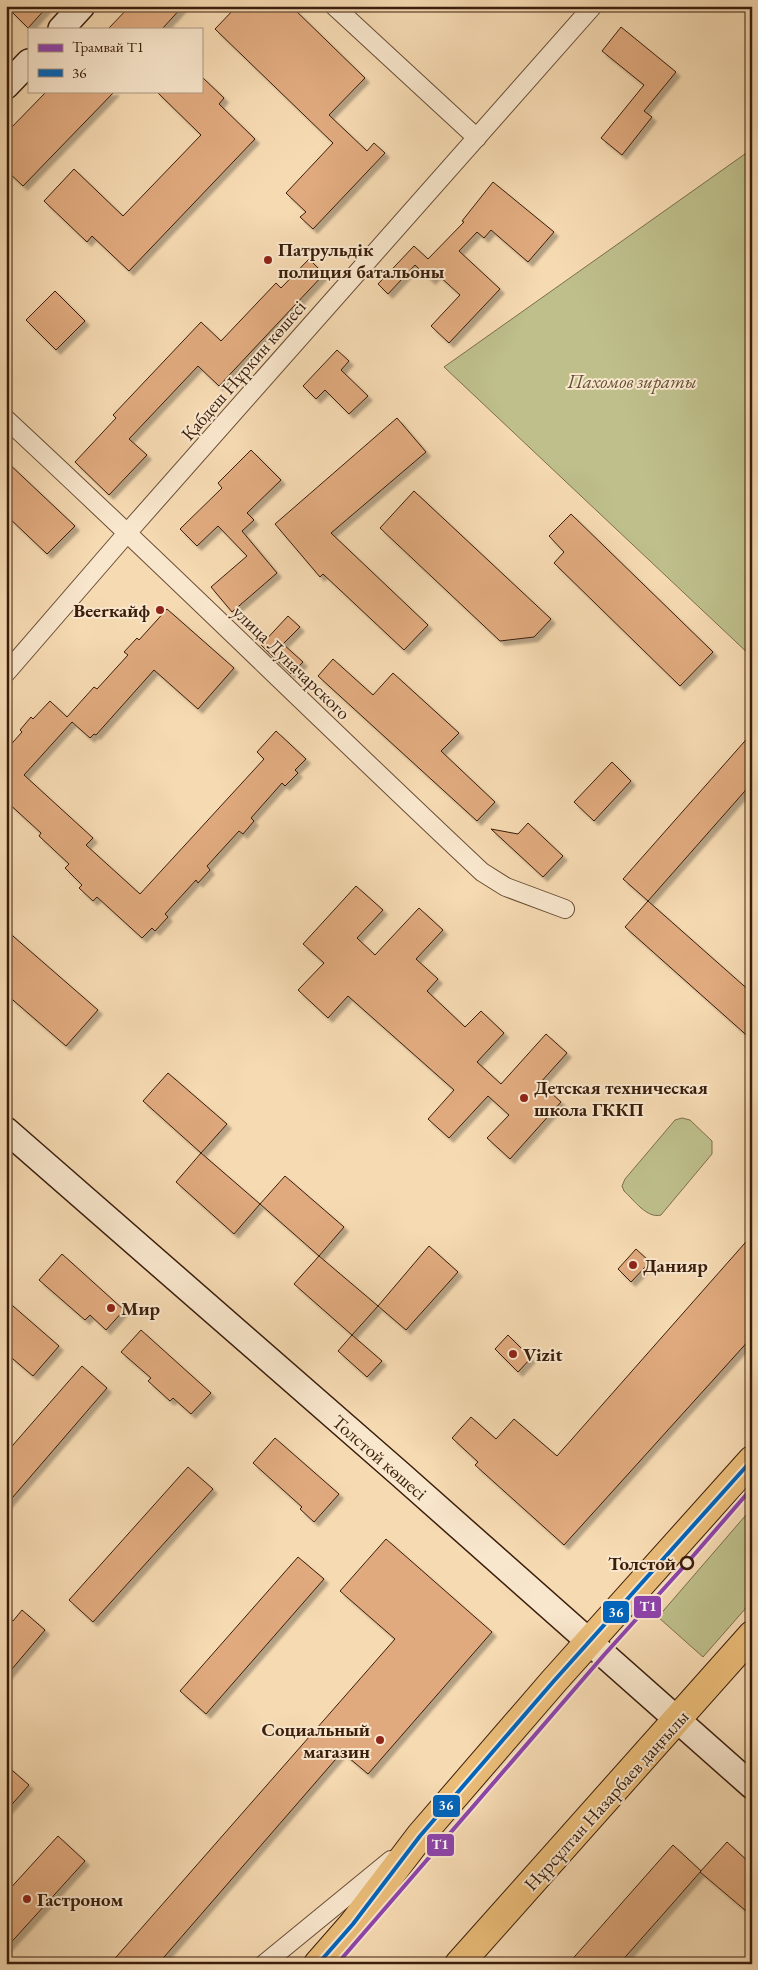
<svg xmlns="http://www.w3.org/2000/svg" width="758" height="1970" font-family="'EB Garamond',serif">
  <style>
    .green { fill: #bebf8b; stroke: #7c6e4c }
    .building { fill: #e0aa7e; stroke: #3a1e0c; filter: url(#shadow) }
    .lines { fill: none; stroke-linecap: round; stroke-linejoin: round }
    .street-casing { stroke: #694d36; stroke-width: 20 }
    .secondary-casing { stroke: #3a1e0c; stroke-width: 28 }
    .primary-casing { stroke: #3a1e0c; stroke-width: 30 }
    .street { stroke: #f9e7cd; stroke-width: 18 }
    .secondary { stroke: #f9e7cd; stroke-width: 25 }
    .primary { stroke: #ebbd79; stroke-width: 28 }
    .bus-1-casing { stroke: #f9e7cd; stroke-width: 8 }
    .bus-1 { stroke: #0065bd; stroke-width: 4 }
    .tram-1-casing { stroke: #f9e7cd; stroke-width: 8 }
    .tram-1 { stroke: #8e44ad; stroke-width: 4 }
    .poi-dot { fill: #8f2418; stroke: #f9e7cd; stroke-width: 2 }
    .stop-dot { fill: #f9e7cd; stroke: #3a1e0c; stroke-width: 2.5 }
    .labels { text-anchor: middle; stroke-width: 4; stroke-linejoin: round; paint-order: stroke }
    .poi-label { font-size: 19px; font-weight: bold; fill: #3a1e0c; stroke: #f9e7cd; text-anchor: start }
    .street-label { font-size: 19px; fill: #3a1e0c; stroke: #f9e7cd }
    .park-label { font-size: 19px; font-style: italic; fill: #624e32; stroke: #f9e7cd }
    .stop-label { font-size: 19px; font-weight: bold; fill: #3a1e0c; stroke: #f9e7cd; text-anchor: end }
    .line-badge { stroke: #f9e7cd; stroke-width: 2 }
    .badge-label { font-size: 14px; text-anchor: middle; font-weight: bold; fill: #fff }
  </style>
  <defs>
    <filter id="shadow"><feDropShadow dx="4.5" dy="4.5" stdDeviation="1" flood-color="#0004"/></filter>
  </defs>
  <rect width="100%" height="100%" fill="#f6dab2"/>
  <filter id="stains"><feTurbulence type="fractalNoise" baseFrequency=".004" numOctaves="4"/><feColorMatrix values="0 0 0 0 .2 0 0 0 0 .09 0 0 0 0 .02 0 0 0 .5 -.17"/></filter>
  <radialGradient id="worn" r=".72"><stop offset=".6" stop-color="#630" stop-opacity="0"/><stop offset="1" stop-color="#630" stop-opacity=".3"/></radialGradient>
  <!-- green -->
  <g class="green">
    <path d="M752,149V657L444,367Z"/>
    <path d="M682,1118L690,1120L712,1141V1154L661,1215C647,1219 634,1200 624,1191L622,1186L625,1179L675,1120Z"/>
    <path d="M752,1508V1601L703,1657L658,1617Z"/>
  </g>
  <!-- building -->
  <g class="building">
    <path d="M6,6H48L28,28Z"/>
    <path d="M130,6H183L162,29H108Z"/>
    <path d="M237,6H291L365,78L329,115L367,151L374,143L385,153L313,229L300,217L306,212L286,193L333,143L215,29Z"/>
    <path d="M621,27L676,72L644,111L652,117L622,155L601,138L644,85L602,51Z"/>
    <path d="M201,76L224,98L219,104L255,139L129,271L92,236L87,242L44,201L74,169L123,216L201,135L156,91H201Z"/>
    <path d="M47,91H115L23,186L6,170V133Z"/>
    <path d="M493,182L554,232L528,262L491,230L484,238L477,232L459,251L500,289L449,343L431,326L460,295L437,274L431,280L415,265L388,294L378,284L414,246L428,259L464,222L462,221Z"/>
    <path d="M309,259L324,274L219,386L198,366L129,439L147,455L109,495L75,462L116,418L113,415L201,322L221,341L276,283L281,288Z"/>
    <path d="M55,291L85,321L56,350L26,320Z"/>
    <path d="M337,350L349,361L341,370L368,396L349,414L325,390L316,399L303,386Z"/>
    <path d="M397,418L426,452L331,533L428,625L404,650L323,574L320,577L275,524Z"/>
    <path d="M251,450L281,480L247,513L254,520L242,531L277,573L232,612L211,587L247,556L218,526L197,546L180,529L222,488L218,483Z"/>
    <path d="M6,461L75,526L47,554L6,515Z"/>
    <path d="M414,491L551,619L534,637L500,641L380,528Z"/>
    <path d="M571,514L713,652L680,686L554,563L564,552L549,536Z"/>
    <path d="M167,609L234,668L198,709L154,670L96,735L94,734L90,738L72,722L24,775L93,838L86,845L140,894L264,759L257,752L276,731L306,759L295,770L298,773L285,786L282,783L251,818L254,821L243,834L239,831L207,866L210,870L198,883L196,880L165,914L168,917L155,931L152,928L142,938L97,897L93,901L79,888L82,885L65,868L69,864L39,836L41,833L6,801V750L22,732L20,730L31,717L33,719L50,701L67,717L94,687L97,689L128,655L124,652L137,638L139,640Z"/>
    <path d="M288,616L300,627L283,644L303,662L291,674L261,645Z"/>
    <path d="M333,659L373,695L393,673L459,733L441,751L495,802L477,821L318,676Z"/>
    <path d="M752,733V783L648,901L623,879Z"/>
    <path d="M612,762L631,781L594,821L574,802Z"/>
    <path d="M528,823L563,856L543,877L491,829L518,834Z"/>
    <path d="M356,886L383,910L357,938L375,955L419,908L443,930L416,959L438,979L427,991L465,1027L481,1011L504,1033L477,1062L501,1084L546,1034L567,1053L540,1083L561,1102L510,1159L487,1138L509,1115L488,1096L449,1138L428,1119L454,1090L348,996L328,1018L298,990L324,963L303,944Z"/>
    <path d="M648,901L752,993V1040L625,927Z"/>
    <path d="M6,930L98,1010L66,1046L6,994Z"/>
    <path d="M168,1073L227,1124L201,1153L143,1101Z"/>
    <path d="M201,1153L260,1204L234,1234L176,1182Z"/>
    <path d="M285,1176L344,1227L319,1256L260,1204Z"/>
    <path d="M752,1235V1337L564,1545L475,1465L478,1462L452,1438L471,1417L496,1439L514,1419L557,1456Z"/>
    <path d="M429,1246L458,1272L406,1330L378,1306Z"/>
    <path d="M636,1249L650,1262L631,1282L618,1269Z"/>
    <path d="M62,1254L124,1310L106,1330L90,1315L85,1320L39,1280Z"/>
    <path d="M319,1256L378,1306L352,1335L382,1361L367,1377L338,1351L352,1335L294,1284Z"/>
    <path d="M6,1300L59,1346L33,1376L6,1353Z"/>
    <path d="M141,1330L211,1393L191,1414L173,1398L170,1401L148,1381L151,1378L121,1352Z"/>
    <path d="M508,1335L531,1358L518,1372L495,1349Z"/>
    <path d="M82,1366L107,1388L6,1505V1453Z"/>
    <path d="M275,1438L339,1494L314,1522L300,1509L302,1507L253,1463Z"/>
    <path d="M188,1467L213,1489L93,1622L69,1600Z"/>
    <path d="M386,1539L492,1632L368,1774L342,1752L158,1964H110L395,1639L340,1591Z"/>
    <path d="M298,1557L324,1579L206,1714L180,1691Z"/>
    <path d="M22,1610L45,1630L6,1676V1615L13,1621Z"/>
    <path d="M6,1765L29,1785L6,1811Z"/>
    <path d="M58,1836L85,1861L6,1948V1893Z"/>
    <path d="M727,1842L752,1865V1916L700,1872Z"/>
    <path d="M673,1845L701,1871L673,1903L619,1964H568Z"/>
  </g>
  <g class="lines">
    <defs>
      <g id="street">
        <path d="M334,6L477,138"/>
        <path d="M6,419C167,568 322,722 482,872L506,887L565,909"/>
        <path d="M6,673L128,532L593,6"/>
        <path d="M264,1964L391,1860"/>
      </g>
      <g id="secondary">
        <path d="M61,29L82,6"/>
        <path d="M6,86L29,62"/>
        <path d="M6,1130L400,1474L752,1786"/>
      </g>
      <g id="primary">
        <path d="M318,1964L353,1924L420,1836L553,1682L752,1460"/>
        <path d="M459,1964L752,1635"/>
      </g>
    </defs>
    <!-- street casing -->
    <use href="#street" class="street-casing"/>
    <!-- secondary casing -->
    <use href="#secondary" class="secondary-casing"/>
    <!-- primary casing -->
    <use href="#primary" class="primary-casing"/>
    <!-- street -->
    <use href="#street" class="street"/>
    <!-- secondary -->
    <use href="#secondary" class="secondary"/>
    <!-- primary -->
    <use href="#primary" class="primary"/>
    <defs>
      <path id="bus-1" d="M318,1964L353,1924L420,1836L553,1682L752,1460"/>
    </defs>
    <!-- bus-1 casing -->
    <use href="#bus-1" class="bus-1-casing"/>
    <!-- bus-1 -->
    <use href="#bus-1" class="bus-1"/>
    <defs>
      <path id="tram-1" d="M337,1964L604,1655L687,1563L752,1488"/>
    </defs>
    <!-- tram-1 casing -->
    <use href="#tram-1" class="tram-1-casing"/>
    <!-- tram-1 -->
    <use href="#tram-1" class="tram-1"/>
  </g>
  <!-- markers -->
  <g class="poi-dot">
    <circle cx="268" cy="260" r="5"/>
    <circle cx="160" cy="610" r="5"/>
    <circle cx="524" cy="1098" r="5"/>
    <circle cx="633" cy="1265" r="5"/>
    <circle cx="111" cy="1308" r="5"/>
    <circle cx="513" cy="1354" r="5"/>
    <circle cx="380" cy="1740" r="5"/>
    <circle cx="27" cy="1899" r="5"/>
  </g>
  <circle class="stop-dot" cx="687" cy="1563" r="6"/>
  <g class="labels">
    <!-- poi labels -->
    <g class="poi-label">
      <text x="278" y="256">Патрульдік<tspan x="278" dy="22">полиция батальоны</tspan></text>
      <text x="150" y="617" text-anchor="end">Beerкайф</text>
      <text x="534" y="1094">Детская техническая<tspan x="534" dy="22">школа ГККП</tspan></text>
      <text x="643" y="1272">Данияр</text>
      <text x="121" y="1315">Мир</text>
      <text x="523" y="1361">Vizit</text>
      <text x="370" y="1736" text-anchor="end">Социальный<tspan x="370" dy="22">магазин</tspan></text>
      <text x="37" y="1906">Гастроном</text>
    </g>
    <!-- street labels -->
    <g class="street-label">
      <text transform="translate(243 370) rotate(-49)" y="7">Қабдеш Нұркин көшесі</text>
      <text transform="translate(292 662) rotate(44)" y="7">улица Луначарского</text>
      <text transform="translate(380 1457) rotate(41)" y="7">Толстой көшесі</text>
      <text transform="translate(606 1800) rotate(-48)" y="7">Нұрсұлтан Назарбаев даңғылы</text>
    </g>
    <!-- park labels -->
    <g class="park-label">
      <text x="632" y="388">Пахомов зираты</text>
    </g>
    <!-- stop labels -->
    <g class="stop-label">
      <text x="676" y="1570">Толстой</text>
    </g>
  </g>
  <g class="line-badge">
    <rect x="633" y="1595" width="29" height="24" rx="5" fill="#8e44ad"/>
    <rect x="602" y="1600" width="28" height="24" rx="5" fill="#0065bd"/>
    <rect x="432" y="1794" width="29" height="24" rx="5" fill="#0065bd"/>
    <rect x="426" y="1833" width="29" height="24" rx="5" fill="#8e44ad"/>
  </g>
  <g class="badge-label">
    <text x="648" y="1611">T1</text>
    <text x="616" y="1617">36</text>
    <text x="446" y="1810">36</text>
    <text x="440" y="1849">T1</text>
  </g>
  <!-- margin -->
  <rect width="758" height="1970" fill="none" stroke="#f6dab2" stroke-width="25"/>
  <rect x="8" y="8" width="743" height="1955" fill="none" stroke="#3a1e0c" stroke-width="2.5"/>
  <rect x="12" y="12" width="733" height="1945" fill="none" stroke="#3a1e0c"/>
  <!-- legend -->
  <rect x="28" y="28" width="175" height="65" fill="#f9e7cd" stroke="#ad9780"/>
  <rect x="38" y="44" width="25" height="8" fill="#8e44ad" stroke="#ad9780"/>
  <text x="72" y="52" font-size="15" fill="#3a1e0c">Трамвай T1</text>
  <rect x="38" y="69" width="25" height="8" fill="#0065bd" stroke="#ad9780"/>
  <text x="72" y="78" font-size="15" fill="#3a1e0c">36</text>
  <rect width="100%" height="100%" filter="url(#stains)"/>
  <rect width="100%" height="100%" fill="url(#worn)"/>
</svg>
